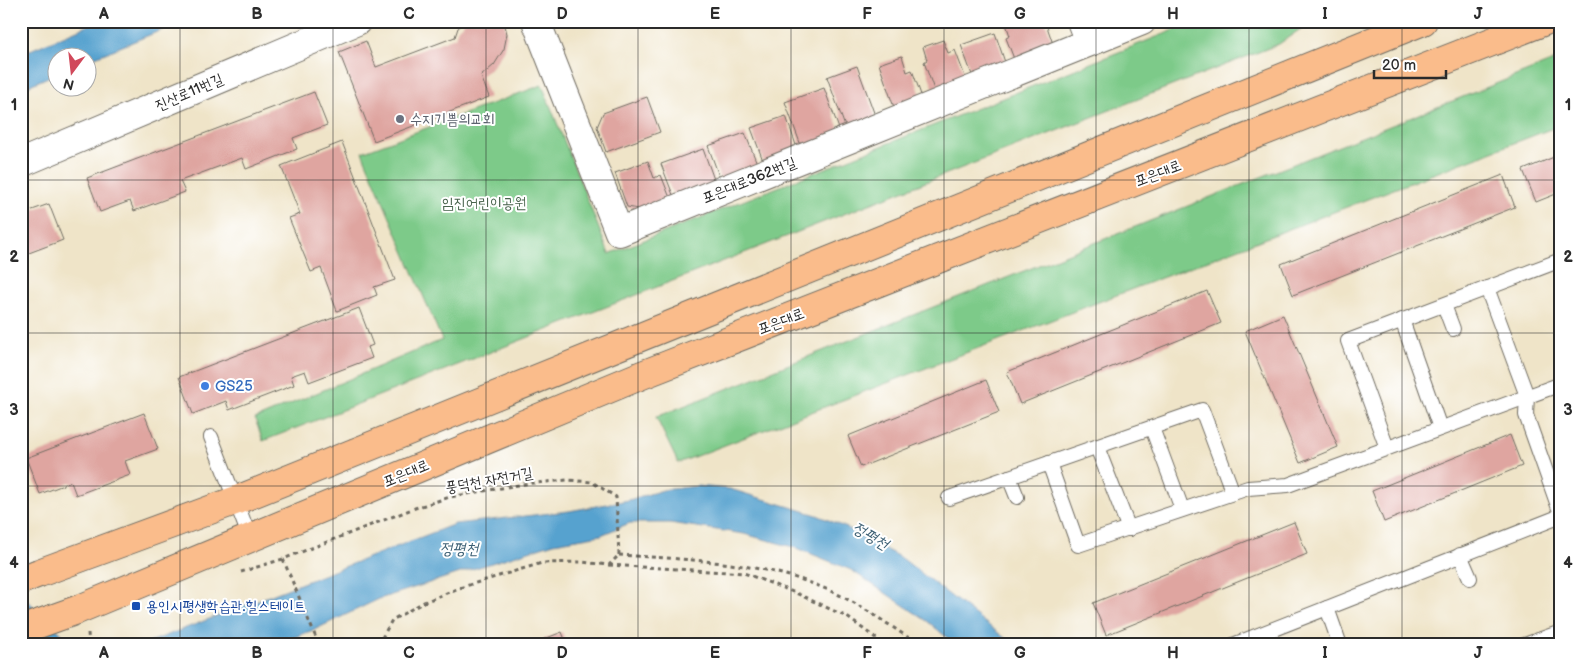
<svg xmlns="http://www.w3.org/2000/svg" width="1582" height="666" font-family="'Balsamiq Sans','Poor Story',sans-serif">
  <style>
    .green { fill: #7dca89; stroke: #547a5a }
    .water { fill: #56a2cf; stroke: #40667d }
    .building { fill: #dfa5a0 }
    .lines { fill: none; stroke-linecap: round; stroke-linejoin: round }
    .service-casing { stroke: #706c62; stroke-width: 16 }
    .minor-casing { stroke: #706c62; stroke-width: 30 }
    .primary-casing { stroke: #706c62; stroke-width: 30 }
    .path { stroke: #706c62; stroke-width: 3; stroke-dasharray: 4 4; stroke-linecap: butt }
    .service { stroke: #fff; stroke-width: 14 }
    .minor { stroke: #fff; stroke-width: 28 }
    .primary { stroke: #fabc8b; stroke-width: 28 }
    .primary-bridge-casing { stroke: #706c62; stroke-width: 30; stroke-linecap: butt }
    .primary-bridge { stroke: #fabc8b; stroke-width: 28 }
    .grid { fill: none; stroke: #2b2b2b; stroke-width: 1; stroke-opacity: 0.55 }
    .worship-dot { fill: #6b7280; stroke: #fff; stroke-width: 2 }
    .shop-dot { fill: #3f7fe0; stroke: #fff; stroke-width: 2 }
    .transit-dot { fill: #1a4fb4; stroke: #fff; stroke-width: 2 }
    .labels { text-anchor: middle; stroke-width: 4; stroke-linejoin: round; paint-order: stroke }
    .street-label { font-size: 15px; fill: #2b2b2b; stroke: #fff }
    .worship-label { font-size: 15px; fill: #5b616d; stroke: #fff; text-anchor: start }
    .park-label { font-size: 15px; fill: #48634c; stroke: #fff }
    .shop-label { font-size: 15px; fill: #366cbe; stroke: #fff; text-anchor: start }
    .transit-label { font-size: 15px; fill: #164399; stroke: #fff; text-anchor: start }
    .water-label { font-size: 16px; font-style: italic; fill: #3e6175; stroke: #fff }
    .neatline { fill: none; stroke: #2b2b2b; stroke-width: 2 }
    .grid-label { font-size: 16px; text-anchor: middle; font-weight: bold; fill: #2b2b2b }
  </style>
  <rect width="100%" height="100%" fill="#fff"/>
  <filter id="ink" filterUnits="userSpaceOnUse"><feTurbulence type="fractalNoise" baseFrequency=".02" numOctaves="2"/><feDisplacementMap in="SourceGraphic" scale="10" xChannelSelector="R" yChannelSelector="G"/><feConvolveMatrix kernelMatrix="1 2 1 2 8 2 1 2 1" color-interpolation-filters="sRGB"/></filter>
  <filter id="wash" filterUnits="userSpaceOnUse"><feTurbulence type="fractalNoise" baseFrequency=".0096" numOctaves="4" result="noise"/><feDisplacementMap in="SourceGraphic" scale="20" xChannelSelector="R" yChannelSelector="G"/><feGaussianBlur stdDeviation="1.12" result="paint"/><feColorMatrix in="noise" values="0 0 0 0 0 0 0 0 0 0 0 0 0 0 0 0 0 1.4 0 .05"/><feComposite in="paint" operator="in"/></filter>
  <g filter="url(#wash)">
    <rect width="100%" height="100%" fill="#efe4c8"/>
    <!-- green -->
    <g class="green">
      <path d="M1197,21H1312L1279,44L263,441L255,419L442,340L362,152L542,85L609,254Z"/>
      <path d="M1561,58V125L678,463L656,417Z"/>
    </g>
    <!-- water -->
    <g class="water">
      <path d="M98,21H184L88,60V58H58L57,73L21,89V54Z"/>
      <path d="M698,486L730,489L817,515L847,528L903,559L1014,645H956L927,621L851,570L797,548L744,534L670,523H630L601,535L554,543L379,599L316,629L274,645H142L455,524L569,511L629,500L663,490Z"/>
      <path d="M21,594L73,645H21Z"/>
    </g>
    <g id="blocks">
      <!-- building -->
      <g class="building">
        <path d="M466,21H504L507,34L504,49L494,65L481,76L489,97L374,141L339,52L366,41L376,67L455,37L458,28Z"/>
        <path d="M1005,21H1045L1052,41L1049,52L1016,64L1006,38L1010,36Z"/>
        <path d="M995,33L1008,71L975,83L961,45Z"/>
        <path d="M943,40L948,53L955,50L969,87L937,98L924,62L927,60L923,47Z"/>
        <path d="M902,56L907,72L912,70L924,103L896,113L879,64Z"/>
        <path d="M857,66L877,121L847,132L827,77Z"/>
        <path d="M824,88L842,137L803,151L785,102Z"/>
        <path d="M314,92L327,125L293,138L297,149L246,169L242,158L180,181L185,192L134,211L130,201L100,212L87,178Z"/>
        <path d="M647,97L660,132L606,152L597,127L603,113Z"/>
        <path d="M786,116L799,154L765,166L751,128Z"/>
        <path d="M745,133L760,171L722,184L708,146Z"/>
        <path d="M342,142L395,280L374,287L377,295L337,311L321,268L311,272L289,218L300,214L281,166Z"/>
        <path d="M703,149L716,185L675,200L661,164Z"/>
        <path d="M1561,154V192L1536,202L1523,170Z"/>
        <path d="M648,161L654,178L661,175L670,198L639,209L627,207L615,173Z"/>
        <path d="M1503,175L1515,207L1293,295L1281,264Z"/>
        <path d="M49,204L63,240L21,256V214Z"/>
        <path d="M1207,291L1221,323L1020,404L1007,372Z"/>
        <path d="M359,308L373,345L368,347L372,358L309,382L305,371L291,376L294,385L229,410L226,401L193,414L179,377Z"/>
        <path d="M1283,315L1338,447L1300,463L1245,331Z"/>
        <path d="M986,380L999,412L861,467L848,436Z"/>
        <path d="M144,413L158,449L125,461L130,475L76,495L71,482L40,494L26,458Z"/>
        <path d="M1510,435L1522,466L1384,522L1372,491Z"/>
        <path d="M1294,522L1307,554L1106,635L1093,603Z"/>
        <path d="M562,632L567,645H529Z"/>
      </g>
    </g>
  </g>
  <g filter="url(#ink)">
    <use href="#blocks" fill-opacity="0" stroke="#706c62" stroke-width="1"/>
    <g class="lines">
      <defs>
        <g id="service">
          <path d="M1487,288L1527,396L1526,415L1561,514"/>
          <path d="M1444,305L1453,329"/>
          <path d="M1402,320L1440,428"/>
          <path d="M1152,428L1182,509"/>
          <path d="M211,437L250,538"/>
          <path d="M1097,447L1129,529"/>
          <path d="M1387,448L1348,341L1561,260"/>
          <path d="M1049,463L1078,545L1248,488L1288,485L1561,384"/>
          <path d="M1009,477L1017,497"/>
          <path d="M949,498L1202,410L1233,493"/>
          <path d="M1460,555L1470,578"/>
          <path d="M1327,608L1340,645"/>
          <path d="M1233,645L1561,516"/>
          <path d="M1524,645L1561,632"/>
        </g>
        <g id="minor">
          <path d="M536,21L619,232L1142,21"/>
          <path d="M1081,21L1089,42"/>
          <path d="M21,163L357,21"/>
        </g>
        <g id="primary">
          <path d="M39,573L237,500L1423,21"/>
          <path d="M77,610L642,375L1545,21"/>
        </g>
      </defs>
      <!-- service casing -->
      <use href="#service" class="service-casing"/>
      <!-- minor casing -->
      <use href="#minor" class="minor-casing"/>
      <!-- primary casing -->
      <use href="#primary" class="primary-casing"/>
      <!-- path -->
      <g class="path">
        <path d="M21,28L36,21"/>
        <path d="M619,555C692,560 767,561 835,593C863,606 893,628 920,645"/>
        <path d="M283,559L319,645"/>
        <path d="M609,565L744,573L798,594L847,617L885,645"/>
        <path d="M241,572L283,559L415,508L450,497L524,484L567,480L592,482L616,497L619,555"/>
        <path d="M88,633L89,645"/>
        <path d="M378,645L392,620L424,602L459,588L542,563L581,562L609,565L619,555"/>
      </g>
      <!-- service -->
      <use href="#service" class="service"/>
      <!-- minor -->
      <use href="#minor" class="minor"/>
      <!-- primary -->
      <use href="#primary" class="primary"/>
      <defs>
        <g id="primary-bridge">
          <path d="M21,580L39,573"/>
          <path d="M21,630L77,610"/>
        </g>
      </defs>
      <!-- primary-bridge casing -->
      <use href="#primary-bridge" class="primary-bridge-casing"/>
      <!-- primary-bridge -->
      <use href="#primary-bridge" class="primary-bridge"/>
    </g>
  </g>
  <!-- grid -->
  <path class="grid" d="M180,21V645M333,21V645M486,21V645M638,21V645M791,21V645M944,21V645M1096,21V645M1249,21V645M1402,21V645M21,180H1561M21,333H1561M21,486H1561"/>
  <!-- markers -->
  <circle class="worship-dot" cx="400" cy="119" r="5"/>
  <circle class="shop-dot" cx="205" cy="386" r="5"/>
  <rect class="transit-dot" x="131" y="601" width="10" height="10" rx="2.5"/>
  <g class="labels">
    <!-- street labels -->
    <g class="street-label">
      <text transform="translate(189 92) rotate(-23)" y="5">진산로11번길</text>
      <text transform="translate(1158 173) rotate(-21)" y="5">포은대로</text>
      <text transform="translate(749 180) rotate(-22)" y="5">포은대로362번길</text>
      <text transform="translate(781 321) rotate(-21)" y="5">포은대로</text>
      <text transform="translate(406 473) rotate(-23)" y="5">포은대로</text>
      <text transform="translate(489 480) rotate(-10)" y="5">풍덕천 자전거길</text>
    </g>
    <!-- worship labels -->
    <g class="worship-label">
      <text x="410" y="124">수지기쁨의교회</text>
    </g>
    <!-- park labels -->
    <g class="park-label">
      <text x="484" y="208">임진어린이공원</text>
    </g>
    <!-- shop labels -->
    <g class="shop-label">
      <text x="215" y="391">GS25</text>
    </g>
    <!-- transit labels -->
    <g class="transit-label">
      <text x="146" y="611">용인시평생학습관.힐스테이트</text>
    </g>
    <!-- water labels -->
    <g class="water-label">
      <text transform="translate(871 535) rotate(30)" y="6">정평천</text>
      <text x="459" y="554">정평천</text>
    </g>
  </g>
  <!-- margin -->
  <rect width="1582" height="666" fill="none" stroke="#fff" stroke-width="55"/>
  <!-- north arrow -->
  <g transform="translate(72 72) rotate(195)"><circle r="24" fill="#ffffff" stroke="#aaaaaa"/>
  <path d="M0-4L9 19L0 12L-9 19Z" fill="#d1495b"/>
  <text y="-8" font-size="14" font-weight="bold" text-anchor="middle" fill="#2b2b2b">N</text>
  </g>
  <!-- scale -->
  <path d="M1374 70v8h72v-8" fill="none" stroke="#2b2b2b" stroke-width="2.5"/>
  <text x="1382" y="70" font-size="15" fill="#2b2b2b" stroke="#ffffff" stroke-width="4" paint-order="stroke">20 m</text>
  <rect x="28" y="28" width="1526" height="610" class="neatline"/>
  <g class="grid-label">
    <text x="104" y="19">A</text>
    <text x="257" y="19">B</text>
    <text x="409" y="19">C</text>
    <text x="562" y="19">D</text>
    <text x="715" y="19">E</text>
    <text x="867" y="19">F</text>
    <text x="1020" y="19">G</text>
    <text x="1173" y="19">H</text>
    <text x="1325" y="19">I</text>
    <text x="1478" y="19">J</text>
    <text x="14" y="110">1</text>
    <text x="1568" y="110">1</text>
    <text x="14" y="262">2</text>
    <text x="1568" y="262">2</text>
    <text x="14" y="415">3</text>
    <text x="1568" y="415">3</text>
    <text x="14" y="568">4</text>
    <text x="1568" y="568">4</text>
    <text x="104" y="658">A</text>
    <text x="257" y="658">B</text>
    <text x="409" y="658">C</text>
    <text x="562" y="658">D</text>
    <text x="715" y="658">E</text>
    <text x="867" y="658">F</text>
    <text x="1020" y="658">G</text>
    <text x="1173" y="658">H</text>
    <text x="1325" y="658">I</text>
    <text x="1478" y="658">J</text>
  </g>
</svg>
